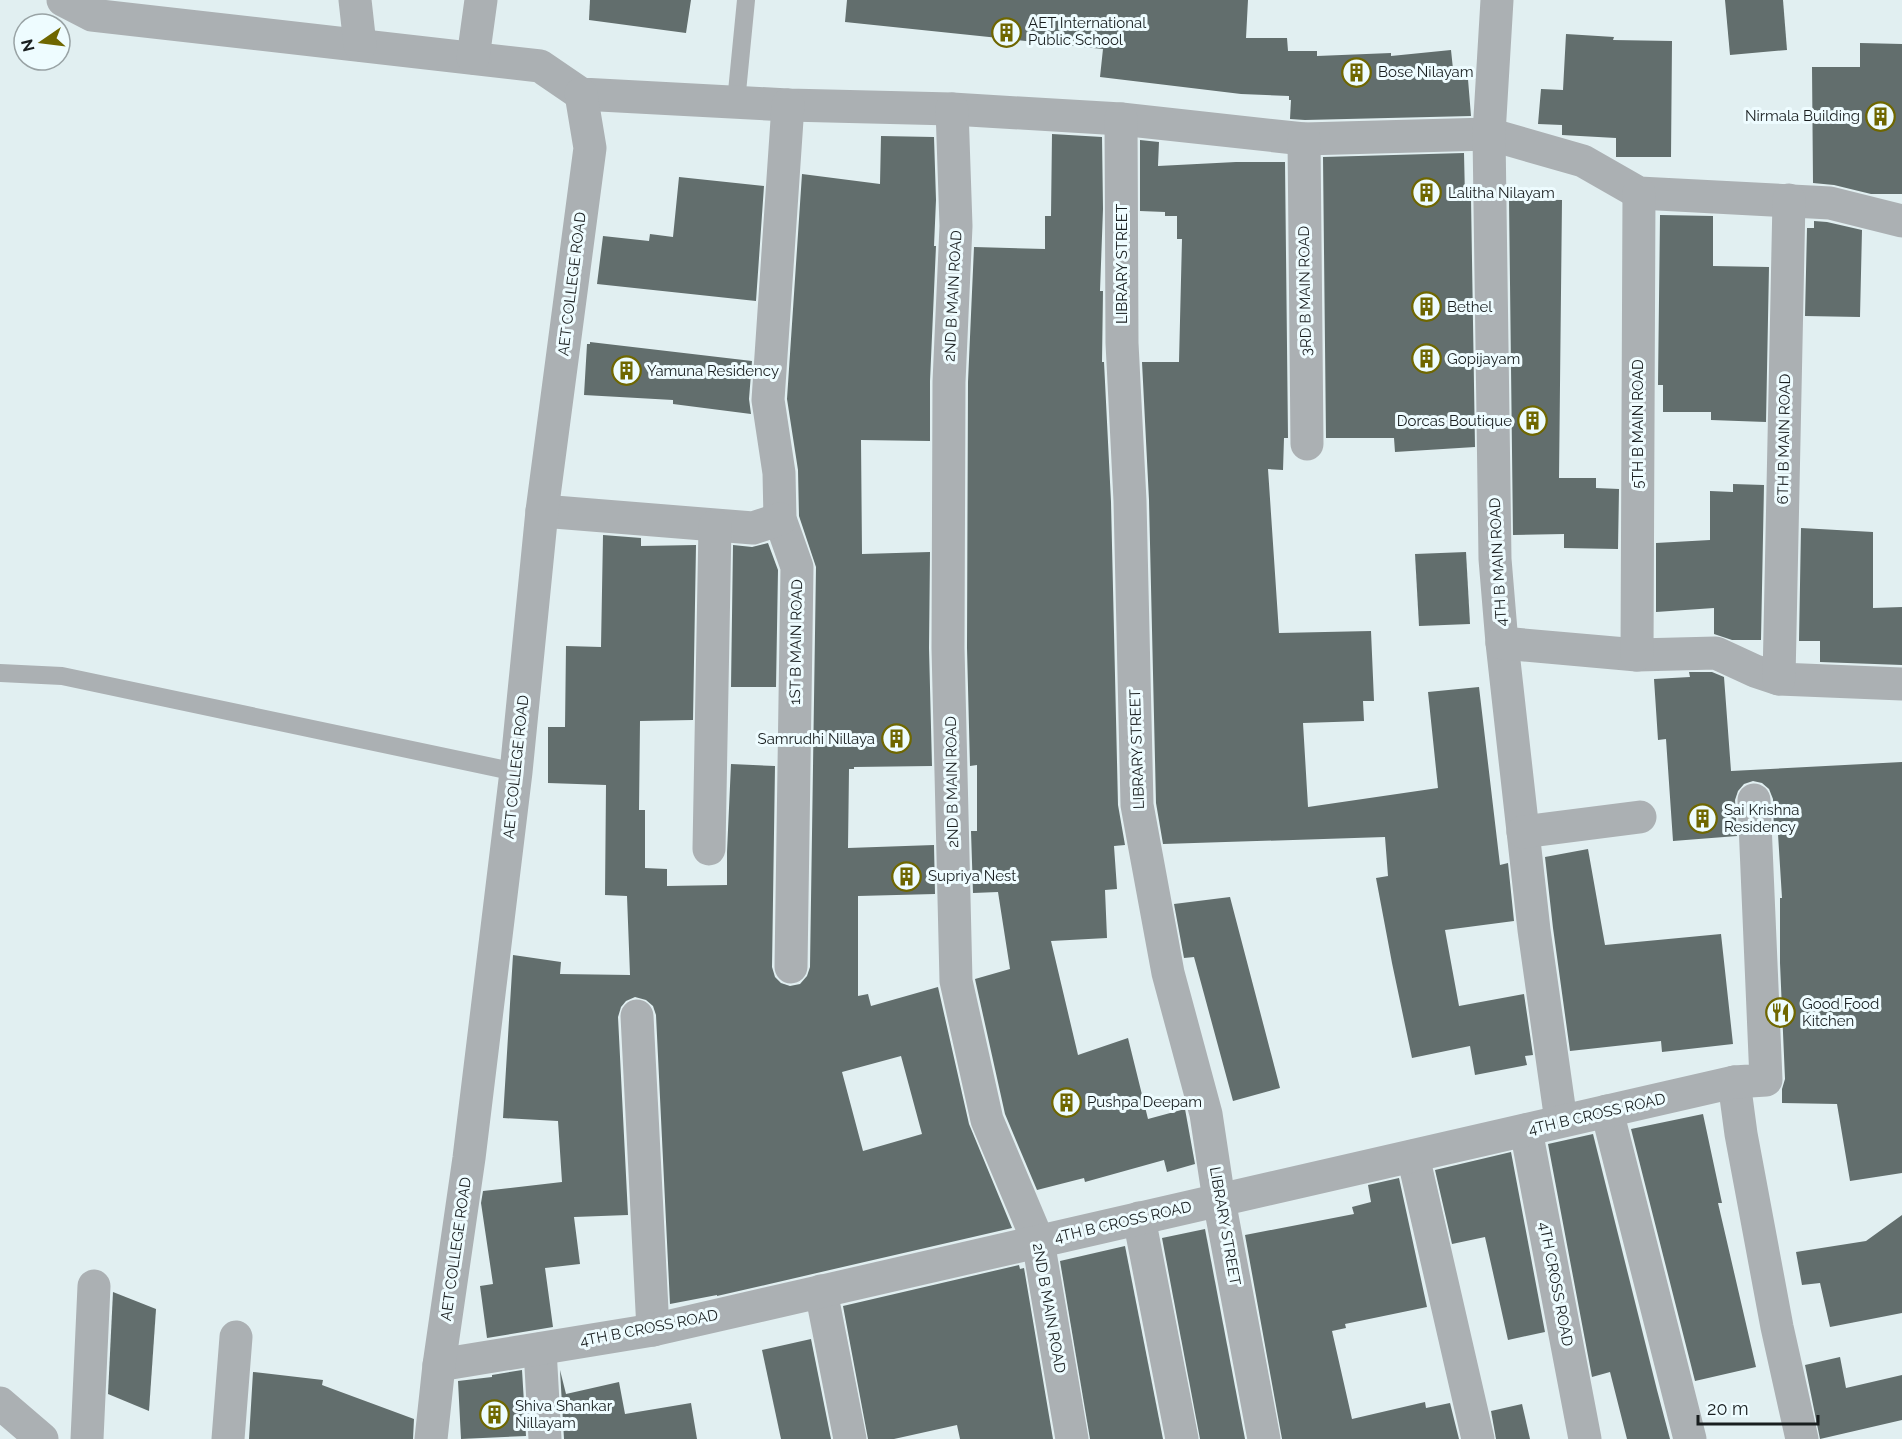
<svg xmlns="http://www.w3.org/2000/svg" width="1902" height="1439" font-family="Raleway,sans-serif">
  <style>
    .building { fill: #626e6d; fill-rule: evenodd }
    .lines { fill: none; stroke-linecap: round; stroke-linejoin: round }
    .service { stroke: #abb0b3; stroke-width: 18 }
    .minor { stroke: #abb0b3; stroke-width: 33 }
    .labels { text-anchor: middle; stroke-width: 6; stroke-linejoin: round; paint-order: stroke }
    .poi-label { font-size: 15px; fill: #191e1f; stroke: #eefcff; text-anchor: start }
    .street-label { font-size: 15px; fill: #191e1f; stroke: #eefcff }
  </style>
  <rect width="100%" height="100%" fill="#e1eff1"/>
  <!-- building -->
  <g class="building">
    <path d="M590,0H691L686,33L589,20Z"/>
    <path d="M847,0H1248L1246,38H1287L1288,51H1317V56L1391,53V56L1451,50L1453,69L1467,67L1471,116L1305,120L1290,119L1291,100H1289V96L1241,94L1100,77L1103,49L845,22Z"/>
    <path d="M1725,0H1783L1787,50L1730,55Z"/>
    <path d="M1566,34L1614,37L1613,40L1672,41L1671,157H1616V138L1562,135V125L1538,124L1541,89L1563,90Z"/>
    <path d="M1860,43L1902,44V194H1871L1834,185L1813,183L1812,67H1860Z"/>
    <path d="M1052,134L1102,137L1103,209L1100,291H1103L1102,362H1104L1111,502L1118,805L1125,845L1114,846L1117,889L1105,890L1107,938L1051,941L1078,1055L1128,1038L1148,1119L1185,1109L1195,1164L1167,1172L1164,1160L1085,1182L1084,1178L1037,1190L1005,1114L975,979L1010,969L998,892L973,893L971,831H977V765L970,766L967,648L968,382L974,247L1045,249V216H1051Z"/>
    <path d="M881,136L934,137L936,200L934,246H936L930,381V441L861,440L862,554L930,552L929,648L932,766L854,767V769H849L848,848L934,845L935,894L858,896V996L868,994L871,1006L938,987L969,1124L1012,1228L717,1296V1295L670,1304L656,1015L653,1006L646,1000L635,997L626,1001L621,1007L618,1017L628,1215L574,1217L580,1264L545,1268L553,1327L487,1338L480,1286L493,1284L481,1203L483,1191L562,1182L558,1121L503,1118L513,955L561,962L560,974L630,975L627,896L605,895L606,785L548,783V727H565L566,646L601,647L603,535L641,538V546L696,545L693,720L640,721L639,810H645V868L667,869V886L727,885V852L731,764L775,766L772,967L775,977L781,983L790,986L800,984L807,976L810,967L816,567L799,516L798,470L787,399L802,174L880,184ZM901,1056L922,1134L863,1151L842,1072Z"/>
    <path d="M1140,140L1159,142L1158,166L1236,162H1285L1288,438H1284L1283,470L1268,469L1279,633L1371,631L1374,701H1363L1364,721L1303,723L1308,807L1438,788L1428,692L1479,687L1500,865L1508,863L1514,921L1445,930L1459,1006L1524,994L1533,1055L1525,1056L1527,1065L1475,1075L1470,1046L1412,1058L1392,963L1376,878L1388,876L1385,837L1163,844L1156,803L1149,500L1142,362H1179L1182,239H1177V216H1165V212L1140,211Z"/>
    <path d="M1464,153L1465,198H1471L1475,447L1395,452L1394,438H1326L1323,157Z"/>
    <path d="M679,177L764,186L756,301L597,284L603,236L649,241L650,234L673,237Z"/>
    <path d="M1509,199L1562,200L1559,478H1596V488L1619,489L1618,549L1564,548V534L1513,535Z"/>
    <path d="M1660,215L1713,216V266L1769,267L1766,422L1711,420V412H1663V385H1658Z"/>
    <path d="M1814,221L1827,222L1862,230L1860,317L1805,316L1807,228H1814Z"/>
    <path d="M590,342L752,361L749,399L751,414L673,404V400L584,395L587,344H590Z"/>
    <path d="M1733,484L1764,485L1761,640H1732L1714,634V608L1656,612V543L1710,540V491L1733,492Z"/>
    <path d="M1801,528L1873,532V608L1902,607V665L1820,662V641H1799Z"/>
    <path d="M768,543L778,570L776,687H731L733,545L752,547Z"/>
    <path d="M1466,552L1470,624L1419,626L1415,554Z"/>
    <path d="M1689,672H1712L1724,677L1731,771L1902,762V1173L1850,1181L1837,1104L1782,1103V1089L1785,1079L1780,963V898H1782L1778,834H1774L1773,799L1769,789L1762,783L1753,781L1744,784L1738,791L1735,800L1737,836L1673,841L1666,739L1658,740L1654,679L1690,677Z"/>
    <path d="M1588,849L1605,945L1721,934L1733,1044L1662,1052L1661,1041L1570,1051L1553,928L1545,857Z"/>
    <path d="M1230,897L1280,1088L1233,1101L1194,957L1184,958L1174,904Z"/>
    <path d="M1703,1114L1722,1203H1718L1756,1367L1695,1381L1631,1129Z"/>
    <path d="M1593,1134L1657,1390L1670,1439H1627L1610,1372L1592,1377L1548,1144Z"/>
    <path d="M1511,1152L1545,1332L1508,1340L1485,1237L1452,1244L1435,1170Z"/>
    <path d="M1399,1178L1427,1307L1345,1324L1346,1328L1332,1331L1352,1419L1425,1402L1426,1408L1450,1403L1459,1439H1282L1245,1235L1354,1214L1352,1207L1371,1202L1368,1185Z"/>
    <path d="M1902,1215V1313L1830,1327L1820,1283L1802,1285L1796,1252L1866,1241Z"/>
    <path d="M1205,1229L1245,1439H1200L1162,1238Z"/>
    <path d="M1125,1246L1163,1439H1090L1060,1261Z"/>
    <path d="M1019,1265L1020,1269L1024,1268L1053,1439H960L957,1425L894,1439H868L843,1306Z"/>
    <path d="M113,1292L156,1309L149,1411L108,1394Z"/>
    <path d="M811,1339L831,1439H781L762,1350Z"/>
    <path d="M1840,1357L1846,1388L1902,1375V1420L1820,1439L1805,1365Z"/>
    <path d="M522,1370L526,1436L461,1439L458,1381L492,1377V1375Z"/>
    <path d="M560,1370L566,1394L619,1382L625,1414L691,1403L697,1439H564Z"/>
    <path d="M253,1372L323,1380L322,1385L414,1419L413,1439H249Z"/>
    <path d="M1522,1404L1530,1439H1496L1491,1411Z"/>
  </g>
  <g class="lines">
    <!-- service -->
    <g class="service">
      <path d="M736,102L746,0"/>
      <path d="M0,673L62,676L516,772"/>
    </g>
    <!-- minor -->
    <g class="minor">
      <path d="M63,0L92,15L540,66L581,94L788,105L952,109L1121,119L1304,139L1489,134L1583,161L1639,193L1830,203L1902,221"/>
      <path d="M355,0L360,45"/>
      <path d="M1497,0L1489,134L1495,559L1502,643L1534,930L1561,1121"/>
      <path d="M473,58L481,0"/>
      <path d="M788,105L768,400L779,473L780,519L797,567L791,967"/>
      <path d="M952,109L956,226L949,382L948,648L956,981L987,1120L1038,1241L1072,1439"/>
      <path d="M1121,119L1122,343L1130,501L1137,805L1168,973L1206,1114L1219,1200L1264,1439"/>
      <path d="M1304,139L1307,444"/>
      <path d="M542,511L753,528L780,519"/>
      <path d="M1502,643L1637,655L1716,653L1755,671L1779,679L1902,684"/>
      <path d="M1637,655L1639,193"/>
      <path d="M1779,679L1789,200"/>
      <path d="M1523,832L1640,817"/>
      <path d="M709,849L715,526"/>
      <path d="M637,1016L653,1330"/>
      <path d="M1734,1082L1741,1134L1777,1327L1802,1439"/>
      <path d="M1607,1111L1690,1439"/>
      <path d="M1526,1130L1585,1439"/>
      <path d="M1413,1156L1478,1439"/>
      <path d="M1139,1218L1182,1439"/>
      <path d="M821,1291L850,1439"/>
      <path d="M540,1349L545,1439"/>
      <path d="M439,1365L653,1330L1734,1082L1766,1080L1754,800"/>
      <path d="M0,1403L42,1439"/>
      <path d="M87,1439L94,1286"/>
      <path d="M228,1439L236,1337"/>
      <path d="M431,1439L439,1365L469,1158L516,772L542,511L590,148L581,94"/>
    </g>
  </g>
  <!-- icons -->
  <defs>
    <symbol id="building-ring" viewBox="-11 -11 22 22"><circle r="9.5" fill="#eefcff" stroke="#6f6700" stroke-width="1.5"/><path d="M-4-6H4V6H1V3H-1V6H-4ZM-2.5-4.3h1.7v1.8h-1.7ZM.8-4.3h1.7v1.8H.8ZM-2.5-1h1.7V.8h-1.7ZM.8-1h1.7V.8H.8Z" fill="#6f6700"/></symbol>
    <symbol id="restaurant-ring" viewBox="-11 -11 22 22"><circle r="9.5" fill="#eefcff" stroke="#6f6700" stroke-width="1.5"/><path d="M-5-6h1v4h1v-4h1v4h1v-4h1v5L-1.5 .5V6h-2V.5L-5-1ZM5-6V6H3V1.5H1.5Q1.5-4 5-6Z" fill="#6f6700"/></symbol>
  </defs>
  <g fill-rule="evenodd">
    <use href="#building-ring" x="990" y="16" width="33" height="33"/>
    <use href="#building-ring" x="1340" y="56" width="33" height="33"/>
    <use href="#building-ring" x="1864" y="100" width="33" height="33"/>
    <use href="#building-ring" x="1410" y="176" width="33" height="33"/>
    <use href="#building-ring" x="1410" y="290" width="33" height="33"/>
    <use href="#building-ring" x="1410" y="342" width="33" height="33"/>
    <use href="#building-ring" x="610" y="354" width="33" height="33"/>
    <use href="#building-ring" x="1516" y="404" width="33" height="33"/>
    <use href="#building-ring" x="880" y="722" width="33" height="33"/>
    <use href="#building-ring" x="1686" y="802" width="33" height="33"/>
    <use href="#building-ring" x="890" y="860" width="33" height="33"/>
    <use href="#restaurant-ring" x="1764" y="996" width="33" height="33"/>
    <use href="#building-ring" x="1050" y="1086" width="33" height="33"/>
    <use href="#building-ring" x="478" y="1398" width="33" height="33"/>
  </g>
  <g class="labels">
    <!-- poi labels -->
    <g class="poi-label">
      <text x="1028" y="28">AET International<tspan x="1028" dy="17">Public School</tspan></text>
      <text x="1378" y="77">Bose Nilayam</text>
      <text x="1860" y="121" text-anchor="end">Nirmala Building</text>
      <text x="1448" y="198">Lalitha Nilayam</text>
      <text x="1447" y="312">Bethel</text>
      <text x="1447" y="364">Gopijayam</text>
      <text x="647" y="376">Yamuna Residency</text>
      <text x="1512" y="426" text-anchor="end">Dorcas Boutique</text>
      <text x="875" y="744" text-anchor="end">Samrudhi Nillaya</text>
      <text x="1724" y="815">Sai Krishna<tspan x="1724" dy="17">Residency</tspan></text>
      <text x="928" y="881">Supriya Nest</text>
      <text x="1802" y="1009">Good Food<tspan x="1802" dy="17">Kitchen</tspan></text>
      <text x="1087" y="1107">Pushpa Deepam</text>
      <text x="515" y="1411">Shiva Shankar<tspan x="515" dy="17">Nillayam</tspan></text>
    </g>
    <!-- street labels -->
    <g class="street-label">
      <text transform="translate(1122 264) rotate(-90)" y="5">LIBRARY STREET</text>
      <text transform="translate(572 284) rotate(-83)" y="5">AET COLLEGE ROAD</text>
      <text transform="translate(1305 291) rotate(-91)" y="5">3RD B MAIN ROAD</text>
      <text transform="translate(953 296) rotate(-87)" y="5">2ND B MAIN ROAD</text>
      <text transform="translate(1638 424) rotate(-90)" y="5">5TH B MAIN ROAD</text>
      <text transform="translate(1784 439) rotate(-89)" y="5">6TH B MAIN ROAD</text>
      <text transform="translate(1498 562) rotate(-93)" y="5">4TH B MAIN ROAD</text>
      <text transform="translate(796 642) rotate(-89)" y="5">1ST B MAIN ROAD</text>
      <text transform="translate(1137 749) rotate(-92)" y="5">LIBRARY STREET</text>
      <text transform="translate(516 767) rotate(-84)" y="5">AET COLLEGE ROAD</text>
      <text transform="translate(952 782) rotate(-91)" y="5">2ND B MAIN ROAD</text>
      <text transform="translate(1597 1114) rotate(-13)" y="5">4TH B CROSS ROAD</text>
      <text transform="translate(1123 1222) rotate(-13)" y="5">4TH B CROSS ROAD</text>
      <text transform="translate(1225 1226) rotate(80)" y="5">LIBRARY STREET</text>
      <text transform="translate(456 1249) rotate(-82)" y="5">AET COLLEGE ROAD</text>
      <text transform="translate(1556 1284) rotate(79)" y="5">4TH CROSS ROAD</text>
      <text transform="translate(1049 1308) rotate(80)" y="5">2ND B MAIN ROAD</text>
      <text transform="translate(649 1328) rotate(-11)" y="5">4TH B CROSS ROAD</text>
    </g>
  </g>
  <!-- north arrow -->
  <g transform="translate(42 42) rotate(256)"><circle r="28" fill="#eefcff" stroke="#99a3a5" stroke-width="1.5"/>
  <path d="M0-4.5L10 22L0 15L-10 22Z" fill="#6f6700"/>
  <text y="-9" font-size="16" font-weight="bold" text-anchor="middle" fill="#191e1f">N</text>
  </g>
  <!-- scale -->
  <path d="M1698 1415v9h120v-9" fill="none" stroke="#191e1f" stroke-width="3"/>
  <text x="1707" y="1415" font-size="18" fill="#191e1f" stroke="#eefcff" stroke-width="4.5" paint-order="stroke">20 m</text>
</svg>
